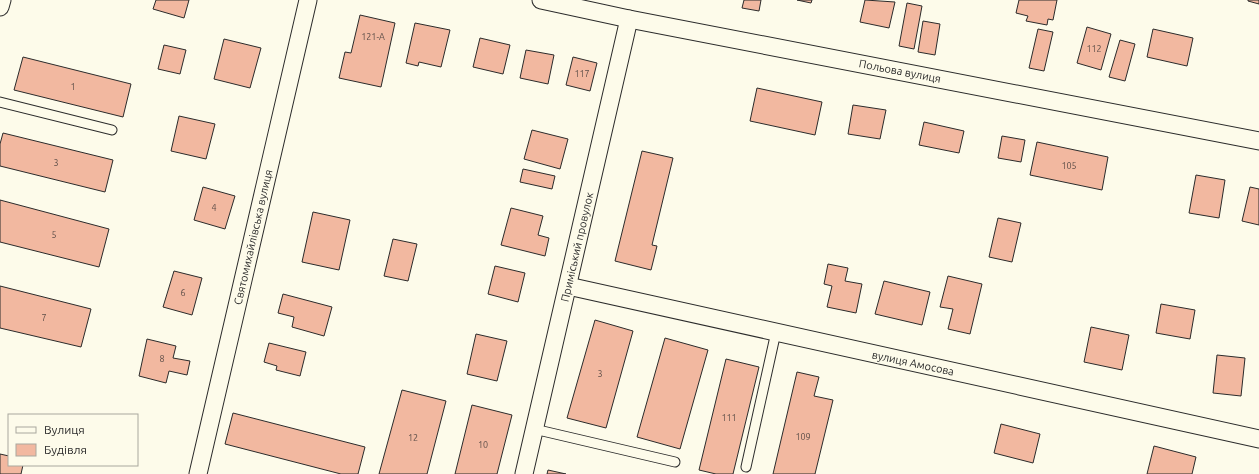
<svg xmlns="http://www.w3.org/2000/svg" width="1259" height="474" font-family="Ubuntu,sans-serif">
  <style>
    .building { fill: #f2b8a0; stroke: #2b2b2b }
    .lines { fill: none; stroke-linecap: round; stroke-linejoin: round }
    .service-casing { stroke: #2b2b2b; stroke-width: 11 }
    .minor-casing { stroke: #2b2b2b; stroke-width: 19 }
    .service { stroke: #fdfbea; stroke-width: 9 }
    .minor { stroke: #fdfbea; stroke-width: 17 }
    .labels { text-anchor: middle; stroke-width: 3; stroke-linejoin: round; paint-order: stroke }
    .number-label { font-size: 9px; fill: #5d4e48 }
    .street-label { font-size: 11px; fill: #2b2b2b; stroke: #fdfbea }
  </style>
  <rect width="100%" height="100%" fill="#fdfbea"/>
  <!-- building -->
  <g class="building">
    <path d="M156,0H189L184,18L153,9Z"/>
    <path d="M744,0H761L759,11L742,8Z"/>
    <path d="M797,0H812L811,3Z"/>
    <path d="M865,0L895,2L889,28L860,22Z"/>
    <path d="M1019,0H1057L1053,20L1048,19L1047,25L1026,21L1028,16L1016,13Z"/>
    <path d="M1248,0H1259V4L1248,1Z"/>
    <path d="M907,3L922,6L914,49L899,46Z"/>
    <path d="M360,15L395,23L381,87L339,78L345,52L351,53Z"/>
    <path d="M923,21L940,24L935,55L918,52Z"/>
    <path d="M415,23L450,30L441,67L419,62L418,66L406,63Z"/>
    <path d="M1087,27L1111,34L1101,70L1077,63Z"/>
    <path d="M1038,29L1053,32L1044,71L1029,68Z"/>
    <path d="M1153,29L1193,38L1187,66L1147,57Z"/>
    <path d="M480,38L510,45L503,74L473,67Z"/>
    <path d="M224,39L261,48L250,88L214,79Z"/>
    <path d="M1120,40L1135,44L1125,81L1109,77Z"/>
    <path d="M164,45L186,50L180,74L158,69Z"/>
    <path d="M526,50L554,55L548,84L520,78Z"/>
    <path d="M23,57L131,84L123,117L14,90Z"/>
    <path d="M573,57L597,63L590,91L566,85Z"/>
    <path d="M757,88L822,102L815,135L750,121Z"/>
    <path d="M853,105L886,110L880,139L848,134Z"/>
    <path d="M179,116L215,124L206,159L171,151Z"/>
    <path d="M924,122L964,131L959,153L919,145Z"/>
    <path d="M532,130L568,139L560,169L524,159Z"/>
    <path d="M3,133L113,160L105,192L0,166V144Z"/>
    <path d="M1002,136L1025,140L1021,162L998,158Z"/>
    <path d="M1037,142L1108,157L1102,190L1030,175Z"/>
    <path d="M642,151L673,158L652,245L657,246L651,270L615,261Z"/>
    <path d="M523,169L555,176L552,189L520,182Z"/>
    <path d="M1196,175L1225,180L1219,218L1189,213Z"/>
    <path d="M203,187L235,196L225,229L194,220Z"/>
    <path d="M1250,187L1259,189V225L1242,221Z"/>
    <path d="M0,200L109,229L99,267L0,242Z"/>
    <path d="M511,208L543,216L538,235L549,238L545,256L501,245Z"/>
    <path d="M313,212L350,220L339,270L302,262Z"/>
    <path d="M998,218L1021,223L1012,262L989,257Z"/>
    <path d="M393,239L417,244L408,281L384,276Z"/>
    <path d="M828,264L848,268L845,281L862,284L856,313L827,307L832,286L824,284Z"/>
    <path d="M495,266L525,273L518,302L488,294Z"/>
    <path d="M174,271L202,278L192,315L163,307Z"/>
    <path d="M948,276L982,284L970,334L948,329L953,309L940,307Z"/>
    <path d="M884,281L930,292L922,325L875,314Z"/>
    <path d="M0,286L91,309L81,347L0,328Z"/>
    <path d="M283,294L332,307L324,336L292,327L294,317L278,313Z"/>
    <path d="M1161,304L1195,310L1190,339L1156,333Z"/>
    <path d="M595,320L633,331L606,428L567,418Z"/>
    <path d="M1091,327L1129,335L1122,370L1084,362Z"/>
    <path d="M476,334L507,341L497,381L467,374Z"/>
    <path d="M665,338L708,350L680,449L637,437Z"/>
    <path d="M147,339L176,346L173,358L190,361L187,375L169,371L166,383L139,376Z"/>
    <path d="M269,343L306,352L300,376L276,370L277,366L264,362Z"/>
    <path d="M1217,355L1245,358L1241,396L1213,393Z"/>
    <path d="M726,359L759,367L733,474H716L699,470Z"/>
    <path d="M797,372L819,377L814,396L833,400L815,474H773Z"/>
    <path d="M402,390L446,401L427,474H379Z"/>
    <path d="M472,405L512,415L497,474H455Z"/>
    <path d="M233,413L365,447L358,474H341L225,444Z"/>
    <path d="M1001,424L1040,434L1033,463L994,453Z"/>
    <path d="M1154,446L1196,457L1192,474H1147Z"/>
    <path d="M0,454L9,456V465H23L21,474H0Z"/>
    <path d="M548,470L566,474H547Z"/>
  </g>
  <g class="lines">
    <defs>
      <g id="service">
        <path d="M0,102L112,130"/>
        <path d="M534,429L675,462"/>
        <path d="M746,467L776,332"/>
      </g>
      <g id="minor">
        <path d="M541,0L629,19L1259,141"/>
        <path d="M0,7L2,0"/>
        <path d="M568,286L1259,439"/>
        <path d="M198,474L308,0"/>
        <path d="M524,474L629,19"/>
      </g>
    </defs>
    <!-- service casing -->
    <use href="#service" class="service-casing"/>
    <!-- minor casing -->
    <use href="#minor" class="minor-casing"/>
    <!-- service -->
    <use href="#service" class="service"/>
    <!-- minor -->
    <use href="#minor" class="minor"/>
  </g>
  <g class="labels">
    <!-- number labels -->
    <g class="number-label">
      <text x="373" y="40">121-А</text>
      <text x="1094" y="52">112</text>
      <text x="582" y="77">117</text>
      <text x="73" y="90">1</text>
      <text x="56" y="166">3</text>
      <text x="1069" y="169">105</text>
      <text x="214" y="211">4</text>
      <text x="54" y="238">5</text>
      <text x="183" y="296">6</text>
      <text x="44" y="321">7</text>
      <text x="162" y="362">8</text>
      <text x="600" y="377">3</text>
      <text x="729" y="421">111</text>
      <text x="803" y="440">109</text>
      <text x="413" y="441">12</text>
      <text x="483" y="448">10</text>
    </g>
    <!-- street labels -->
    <g class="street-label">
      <text transform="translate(900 71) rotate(11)" y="4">Польова вулиця</text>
      <text transform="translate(253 237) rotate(-77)" y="4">Святомихайлівська вулиця</text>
      <text transform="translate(577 247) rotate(-77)" y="4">Приміський провулок</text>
      <text transform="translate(913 363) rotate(12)" y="4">вулиця Амосова</text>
    </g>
  </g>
  <!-- legend -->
  <rect x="8" y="414" width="130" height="52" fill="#fdfbea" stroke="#a9a89e"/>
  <rect x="16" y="427" width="20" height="6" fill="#fdfbea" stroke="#a9a89e"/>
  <text x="44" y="434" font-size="12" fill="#2b2b2b">Вулиця</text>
  <rect x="16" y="444" width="20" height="12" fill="#f2b8a0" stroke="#a9a89e"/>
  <text x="44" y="454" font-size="12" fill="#2b2b2b">Будівля</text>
</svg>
